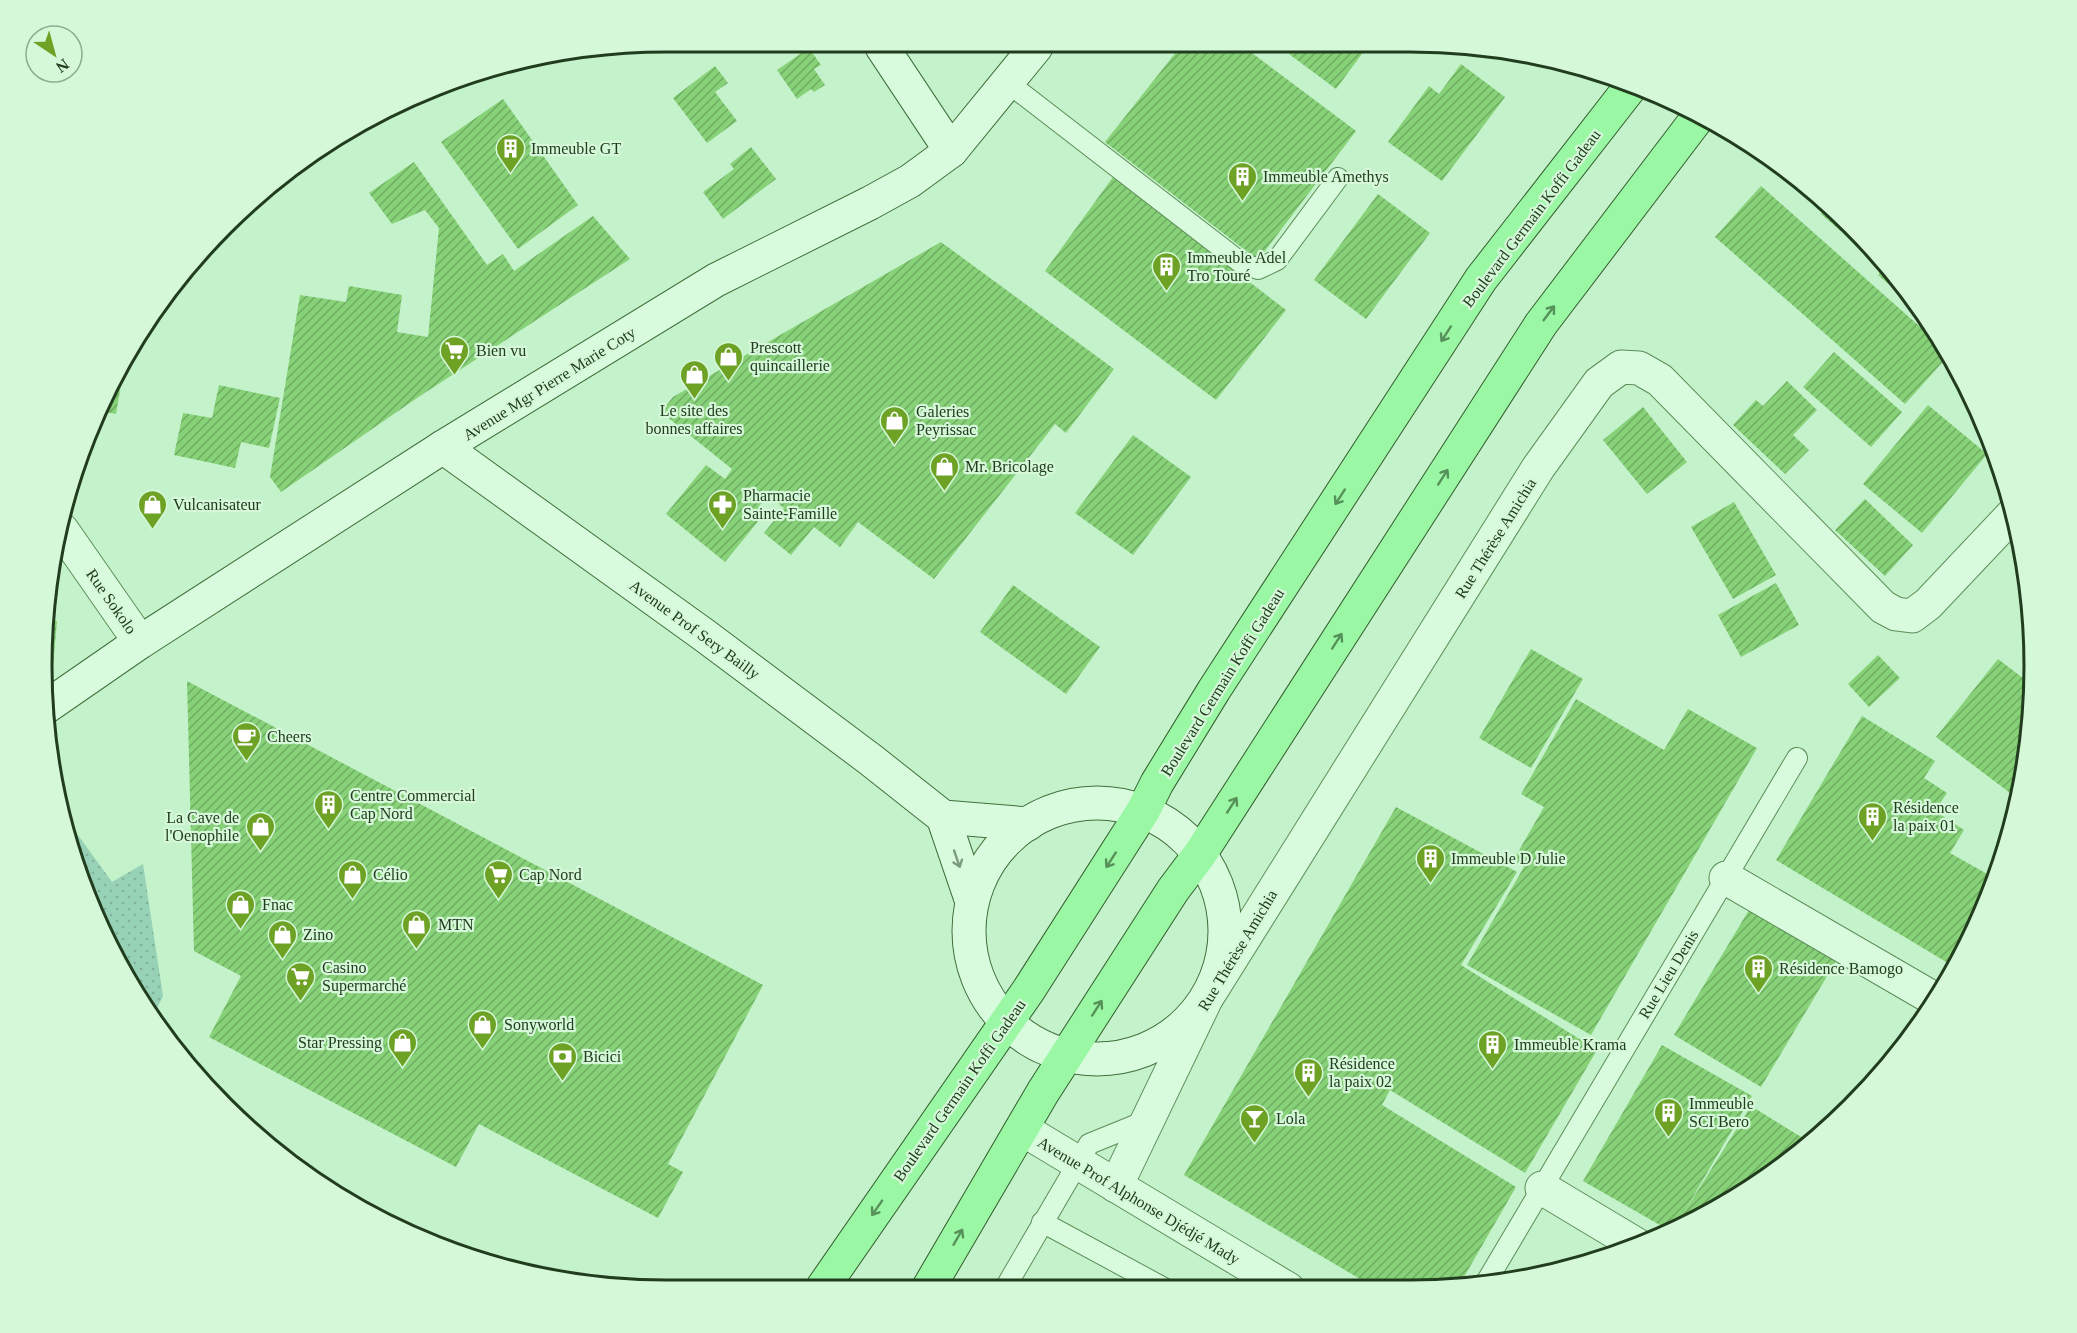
<svg xmlns="http://www.w3.org/2000/svg" width="2077" height="1333" font-family="'Times New Roman',serif">
  <style>
    .garden { fill: url(#garden-dots) }
    .building { fill: url(#building-hatch) }
    .lines { fill: none; stroke-linecap: round; stroke-linejoin: round }
    .lane-casing { stroke: #5c8e59; stroke-width: 22 }
    .street-casing { stroke: #5c8e59; stroke-width: 35 }
    .secondary-casing { stroke: #40703c; stroke-width: 35 }
    .primary-casing { stroke: #335c2d; stroke-width: 35 }
    .lane { stroke: #d9fbdd; stroke-width: 20 }
    .street { stroke: #d9fbdd; stroke-width: 33 }
    .secondary { stroke: #d9fbdd; stroke-width: 33 }
    .primary { stroke: #9af7a4; stroke-width: 33 }
    .oneway { stroke: #57915a }
    .oneway2 { stroke: #7d9c7e }
    .labels { text-anchor: middle; stroke-width: 4.5; stroke-linejoin: round; paint-order: stroke }
    .poi-label { font-size: 16px; fill: #213d1e; stroke: #d5f8d9; text-anchor: start }
    .street-label { font-size: 16px; fill: #213d1e; stroke: #d5f8d9 }
    .rim { fill: none; stroke: #213d1e; stroke-width: 3 }
  </style>
  <defs>
    <pattern id="garden-dots" width="8" height="8" patternUnits="userSpaceOnUse" patternTransform="scale(1.5)"><rect width="8" height="8" fill="#97d1b6"/><path d="M2 2h.1M6 6h.1" fill="none" stroke="#82b49c" stroke-width="1.8" stroke-linecap="round"/></pattern>
    <pattern id="building-hatch" width="6" height="6" patternUnits="userSpaceOnUse" patternTransform="scale(1.5)"><rect width="6" height="6" fill="#87d278"/><path d="M-1 1l2-2M0 6l6-6M5 7l2-2" fill="none" stroke="#6eac62"/></pattern>
  </defs>
  <rect width="100%" height="100%" fill="#c4f2ca"/>
  <!-- garden -->
  <path class="garden" d="M59,809L112,882L143,864L163,996L152,1018L147,1013L90,906L63,828Z"/>
  <!-- building -->
  <g class="building">
    <path d="M1180,47H1244L1356,131L1258,260L1105,142Z"/>
    <path d="M1294,47H1367L1336,89L1289,54Z"/>
    <path d="M809,48L821,65L814,69L825,85L814,92L811,89L797,99L777,70Z"/>
    <path d="M512,64L491,79L486,70L494,69Z"/>
    <path d="M1461,64L1505,97L1442,181L1388,142L1429,86L1439,94Z"/>
    <path d="M715,66L728,83L715,92L737,121L707,143L673,98Z"/>
    <path d="M503,99L578,205L518,249L441,142Z"/>
    <path d="M751,147L776,179L723,219L703,192L734,169L730,164Z"/>
    <path d="M414,162L487,265L503,254L514,271L593,216L630,259L417,398L281,492L270,477L300,295L346,302L349,286L402,295L397,332L428,337L439,228L425,210L392,224L369,193Z"/>
    <path d="M1113,177L1286,310L1216,400L1045,271Z"/>
    <path d="M1761,186L1944,348L1949,355L1905,404L1715,237Z"/>
    <path d="M1378,194L1430,233L1366,319L1314,280Z"/>
    <path d="M1829,204L1865,242L1860,248L1821,214Z"/>
    <path d="M941,242L1114,369L1066,433L1055,424L934,579L858,522L840,547L814,527L791,555L764,533L784,508L768,496L759,506L765,513L725,562L666,514L706,465L725,479L732,469L661,412L673,397Z"/>
    <path d="M1886,265L1905,286L1899,293L1878,275Z"/>
    <path d="M1834,352L1902,412L1871,447L1803,387Z"/>
    <path d="M126,356L116,414L100,411L125,355Z"/>
    <path d="M1787,381L1817,410L1793,435L1809,450L1785,474L1733,425L1756,400L1763,406Z"/>
    <path d="M219,385L280,398L269,448L241,442L235,468L174,455L183,413L212,418Z"/>
    <path d="M1928,405L1987,454L1922,533L1863,484Z"/>
    <path d="M1643,407L1687,462L1647,494L1603,440Z"/>
    <path d="M1133,435L1191,477L1133,555L1075,513Z"/>
    <path d="M1865,499L1913,545L1885,576L1835,530Z"/>
    <path d="M1734,502L1776,575L1733,599L1691,527Z"/>
    <path d="M1776,583L1799,625L1741,657L1718,615Z"/>
    <path d="M1013,585L1100,647L1066,694L980,632Z"/>
    <path d="M44,620L57,621L53,667H45Z"/>
    <path d="M1531,649L1583,679L1531,768L1479,738Z"/>
    <path d="M1878,655L1900,678L1869,707L1848,684Z"/>
    <path d="M1998,659L2032,685L2031,699L2029,702L2031,703L2030,748L2018,799L1936,737Z"/>
    <path d="M187,681L763,985L668,1164L683,1172L658,1218L479,1124L456,1167L209,1037L241,976L194,951Z"/>
    <path d="M1576,699L1664,750L1688,709L1757,748L1591,1035L1467,965L1524,867L1513,861L1544,807L1521,794Z"/>
    <path d="M1862,716L1935,761L1924,778L1947,793L1935,811L1964,830L1950,853L1996,879L1970,939L1953,966L1776,860Z"/>
    <path d="M1396,807L1517,872L1461,965L1597,1050L1525,1173L1390,1090L1382,1105L1516,1187L1457,1289L1451,1290L1377,1289L1184,1175Z"/>
    <path d="M1755,900L1842,951L1761,1087L1674,1035Z"/>
    <path d="M1662,1045L1752,1096L1683,1214L1751,1106L1811,1143L1791,1162L1687,1226L1672,1232L1583,1181Z"/>
    <path d="M1088,1279L1104,1288H1083Z"/>
  </g>
  <g class="lines">
    <defs>
      <g id="lane">
        <path d="M1007,82L1240,262L1258,269L1277,260L1338,178"/>
        <path d="M1042,1222L1164,1288"/>
        <path d="M1485,1284L1797,758"/>
        <path d="M1005,1288L1089,1144L1148,1120"/>
      </g>
      <g id="street">
        <path d="M62,530L140,642"/>
        <path d="M1726,878L1936,1000"/>
        <path d="M1022,1129L1288,1289"/>
        <path d="M1116,1186L1206,999L1538,468L1599,383L1621,367L1639,368L1660,380L1883,607L1896,614L1912,616L1928,604L2015,512"/>
        <path d="M1542,1188L1637,1245"/>
      </g>
      <g id="secondary">
        <path d="M882,47L951,151"/>
        <path d="M443,447L704,635L871,760L943,817L972,902"/>
        <path d="M46,707L140,642L443,447L716,280L870,203L910,181L951,151L1036,47"/>
        <circle cx="1097" cy="931" r="128"/>
        <path d="M943,817L1028,824"/>
      </g>
      <g id="primary">
        <path d="M823,1287L1028,991L1143,811L1157,783L1214,690L1481,279L1632,85"/>
        <path d="M929,1287L1043,1092L1173,890L1200,854L1541,324L1699,116"/>
      </g>
    </defs>
    <!-- lane casing -->
    <use href="#lane" class="lane-casing"/>
    <!-- street casing -->
    <use href="#street" class="street-casing"/>
    <!-- secondary casing -->
    <use href="#secondary" class="secondary-casing"/>
    <!-- primary casing -->
    <use href="#primary" class="primary-casing"/>
    <!-- lane -->
    <use href="#lane" class="lane"/>
    <!-- street -->
    <use href="#street" class="street"/>
    <!-- secondary -->
    <use href="#secondary" class="secondary"/>
    <!-- primary -->
    <use href="#primary" class="primary"/>
  </g>
  <!-- one-way arrows -->
  <defs><path id="oneway-shaft" d="M-6 0H5M1.5-3L5.5 0L1.5 3" fill="none" stroke-width="1.6" stroke-linecap="round" stroke-linejoin="round" transform="scale(1.5)"/></defs>
  <g class="oneway">
    <use href="#oneway-shaft" transform="translate(1549 313) rotate(-53)"/>
    <use href="#oneway-shaft" transform="translate(1446 334) rotate(123)"/>
    <use href="#oneway-shaft" transform="translate(1443 477) rotate(-57)"/>
    <use href="#oneway-shaft" transform="translate(1340 497) rotate(123)"/>
    <use href="#oneway-shaft" transform="translate(1337 641) rotate(-57)"/>
    <use href="#oneway-shaft" transform="translate(1232 805) rotate(-57)"/>
    <use href="#oneway-shaft" transform="translate(1111 860) rotate(123)"/>
    <use href="#oneway-shaft" transform="translate(1097 1008) rotate(-57)"/>
    <use href="#oneway-shaft" transform="translate(877 1208) rotate(125)"/>
    <use href="#oneway-shaft" transform="translate(958 1237) rotate(-60)"/>
  </g>
  <use class="oneway2" href="#oneway-shaft" transform="translate(957 859) rotate(71)"/>
  <!-- icons -->
  <defs>
    <symbol id="building-pin" viewBox="-11 -11 22 30"><path d="M0 17L-7.5 6A9.5 9.5 0 1 1 7.5 6Z" fill="#6ea224" stroke="#d5f8d9"/><path d="M-4-6H4V6H1V3H-1V6H-4ZM-2.5-4.3h1.7v1.8h-1.7ZM.8-4.3h1.7v1.8H.8ZM-2.5-1h1.7V.8h-1.7ZM.8-1h1.7V.8H.8Z" fill="#fff"/></symbol>
    <symbol id="supermarket-pin" viewBox="-11 -11 22 30"><path d="M0 17L-7.5 6A9.5 9.5 0 1 1 7.5 6Z" fill="#6ea224" stroke="#d5f8d9"/><path d="M-6-5.5h2.5l.6 2H6L4.5 2H-2.5L-4.4-4H-6ZM-1.5 3.2a1.3 1.3 0 1 0 .1 0ZM3 3.2a1.3 1.3 0 1 0 .1 0Z" fill="#fff"/></symbol>
    <symbol id="shop-pin" viewBox="-11 -11 22 30"><path d="M0 17L-7.5 6A9.5 9.5 0 1 1 7.5 6Z" fill="#6ea224" stroke="#d5f8d9"/><path d="M-5-2.5h2.3a2.7 3.5 0 0 1 5.4 0H5L5.5 6h-11ZM-1.5-2.5h3a1.5 2.3 0 0 0-3 0Z" fill="#fff"/></symbol>
    <symbol id="pharmacy-pin" viewBox="-11 -11 22 30"><path d="M0 17L-7.5 6A9.5 9.5 0 1 1 7.5 6Z" fill="#6ea224" stroke="#d5f8d9"/><path d="M-2-6h4v4h4v4h-4v4h-4v-4h-4v-4h4Z" fill="#fff"/></symbol>
    <symbol id="cafe-pin" viewBox="-11 -11 22 30"><path d="M0 17L-7.5 6A9.5 9.5 0 1 1 7.5 6Z" fill="#6ea224" stroke="#d5f8d9"/><path d="M-5.5-4.5H6V0H3Q3 3.5 0 3.5H-2.5Q-5.5 3.5-5.5 0ZM3-3.2v2h1.7v-2ZM-6 4.5H4V6H-6Z" fill="#fff"/></symbol>
    <symbol id="bank-pin" viewBox="-11 -11 22 30"><path d="M0 17L-7.5 6A9.5 9.5 0 1 1 7.5 6Z" fill="#6ea224" stroke="#d5f8d9"/><path d="M-6-4H6V4H-6ZM0-2.3a2.3 2.3 0 1 0 0 4.6a2.3 2.3 0 1 0 0-4.6Z" fill="#fff"/></symbol>
    <symbol id="bar-pin" viewBox="-11 -11 22 30"><path d="M0 17L-7.5 6A9.5 9.5 0 1 1 7.5 6Z" fill="#6ea224" stroke="#d5f8d9"/><path d="M-6-5H6L.8 .8V4.5H3.5V6h-7V4.5H-.8V.8Z" fill="#fff"/></symbol>
  </defs>
  <g fill-rule="evenodd">
    <use href="#building-pin" x="494" y="132" width="33" height="45"/>
    <use href="#building-pin" x="1226" y="160" width="33" height="45"/>
    <use href="#building-pin" x="1150" y="250" width="33" height="45"/>
    <use href="#supermarket-pin" x="438" y="334" width="33" height="45"/>
    <use href="#shop-pin" x="712" y="340" width="33" height="45"/>
    <use href="#shop-pin" x="678" y="358" width="33" height="45"/>
    <use href="#shop-pin" x="878" y="404" width="33" height="45"/>
    <use href="#shop-pin" x="928" y="450" width="33" height="45"/>
    <use href="#shop-pin" x="136" y="488" width="33" height="45"/>
    <use href="#pharmacy-pin" x="706" y="488" width="33" height="45"/>
    <use href="#cafe-pin" x="230" y="720" width="33" height="45"/>
    <use href="#building-pin" x="312" y="788" width="33" height="45"/>
    <use href="#building-pin" x="1856" y="800" width="33" height="45"/>
    <use href="#shop-pin" x="244" y="810" width="33" height="45"/>
    <use href="#building-pin" x="1414" y="842" width="33" height="45"/>
    <use href="#shop-pin" x="336" y="858" width="33" height="45"/>
    <use href="#supermarket-pin" x="482" y="858" width="33" height="45"/>
    <use href="#shop-pin" x="224" y="888" width="33" height="45"/>
    <use href="#shop-pin" x="400" y="908" width="33" height="45"/>
    <use href="#shop-pin" x="266" y="918" width="33" height="45"/>
    <use href="#building-pin" x="1742" y="952" width="33" height="45"/>
    <use href="#supermarket-pin" x="284" y="960" width="33" height="45"/>
    <use href="#shop-pin" x="466" y="1008" width="33" height="45"/>
    <use href="#shop-pin" x="386" y="1026" width="33" height="45"/>
    <use href="#building-pin" x="1476" y="1028" width="33" height="45"/>
    <use href="#bank-pin" x="546" y="1040" width="33" height="45"/>
    <use href="#building-pin" x="1292" y="1056" width="33" height="45"/>
    <use href="#building-pin" x="1652" y="1096" width="33" height="45"/>
    <use href="#bar-pin" x="1238" y="1102" width="33" height="45"/>
  </g>
  <g class="labels">
    <!-- poi labels -->
    <g class="poi-label">
      <text x="531" y="154">Immeuble GT</text>
      <text x="1263" y="182">Immeuble Amethys</text>
      <text x="1187" y="263">Immeuble Adel<tspan x="1187" dy="18">Tro Touré</tspan></text>
      <text x="750" y="353">Prescott<tspan x="750" dy="18">quincaillerie</tspan></text>
      <text x="476" y="356">Bien vu</text>
      <text x="694" y="416" text-anchor="middle">Le site des<tspan x="694" dy="18">bonnes affaires</tspan></text>
      <text x="916" y="417">Galeries<tspan x="916" dy="18">Peyrissac</tspan></text>
      <text x="965" y="472">Mr. Bricolage</text>
      <text x="743" y="501">Pharmacie<tspan x="743" dy="18">Sainte-Famille</tspan></text>
      <text x="173" y="510">Vulcanisateur</text>
      <text x="267" y="742">Cheers</text>
      <text x="350" y="801">Centre Commercial<tspan x="350" dy="18">Cap Nord</tspan></text>
      <text x="1893" y="813">Résidence<tspan x="1893" dy="18">la paix 01</tspan></text>
      <text x="239" y="823" text-anchor="end">La Cave de<tspan x="239" dy="18">l'Oenophile</tspan></text>
      <text x="1451" y="864">Immeuble D Julie</text>
      <text x="373" y="880">Célio</text>
      <text x="519" y="880">Cap Nord</text>
      <text x="262" y="910">Fnac</text>
      <text x="438" y="930">MTN</text>
      <text x="303" y="940">Zino</text>
      <text x="322" y="973">Casino<tspan x="322" dy="18">Supermarché</tspan></text>
      <text x="1779" y="974">Résidence Bamogo</text>
      <text x="504" y="1030">Sonyworld</text>
      <text x="382" y="1048" text-anchor="end">Star Pressing</text>
      <text x="1514" y="1050">Immeuble Krama</text>
      <text x="583" y="1062">Bicici</text>
      <text x="1329" y="1069">Résidence<tspan x="1329" dy="18">la paix 02</tspan></text>
      <text x="1689" y="1109">Immeuble<tspan x="1689" dy="18">SCI Bero</tspan></text>
      <text x="1276" y="1124">Lola</text>
    </g>
    <!-- street labels -->
    <g class="street-label">
      <text transform="translate(1531 218) rotate(-53)" y="6">Boulevard Germain Koffi Gadeau</text>
      <text transform="translate(549 383) rotate(-32)" y="6">Avenue Mgr Pierre Marie Coty</text>
      <text transform="translate(1495 538) rotate(-58)" y="6">Rue Thérèse Amichia</text>
      <text transform="translate(112 601) rotate(55)" y="6">Rue Sokolo</text>
      <text transform="translate(695 629) rotate(36)" y="6">Avenue Prof Sery Bailly</text>
      <text transform="translate(1222 682) rotate(-58)" y="6">Boulevard Germain Koffi Gadeau</text>
      <text transform="translate(1237 950) rotate(-59)" y="6">Rue Thérèse Amichia</text>
      <text transform="translate(1668 974) rotate(-59)" y="6">Rue Lieu Denis</text>
      <text transform="translate(959 1090) rotate(-55)" y="6">Boulevard Germain Koffi Gadeau</text>
      <text transform="translate(1139 1200) rotate(31)" y="6">Avenue Prof Alphonse Djédjé Mady</text>
    </g>
  </g>
  <!-- crop -->
  <path d="M0 0H2077V1333H0ZM666 52H1410A614 614 0 0 1 2024 666V666A614 614 0 0 1 1410 1280H666A614 614 0 0 1 52 666V666A614 614 0 0 1 666 52Z" fill="#d5f8d9" fill-rule="evenodd"/>
  <path class="rim" d="M666 52H1410A614 614 0 0 1 2024 666V666A614 614 0 0 1 1410 1280H666A614 614 0 0 1 52 666V666A614 614 0 0 1 666 52Z"/>
  <!-- north arrow -->
  <g transform="translate(54 54) rotate(144)"><circle r="28" fill="#d5f8d9" stroke="#8dad8e" stroke-width="1.5"/>
  <path d="M0-4.5L10 22L0 15L-10 22Z" fill="#6ea224"/>
  <text y="-9" font-size="16" font-weight="bold" text-anchor="middle" fill="#213d1e">N</text>
  </g>
</svg>
